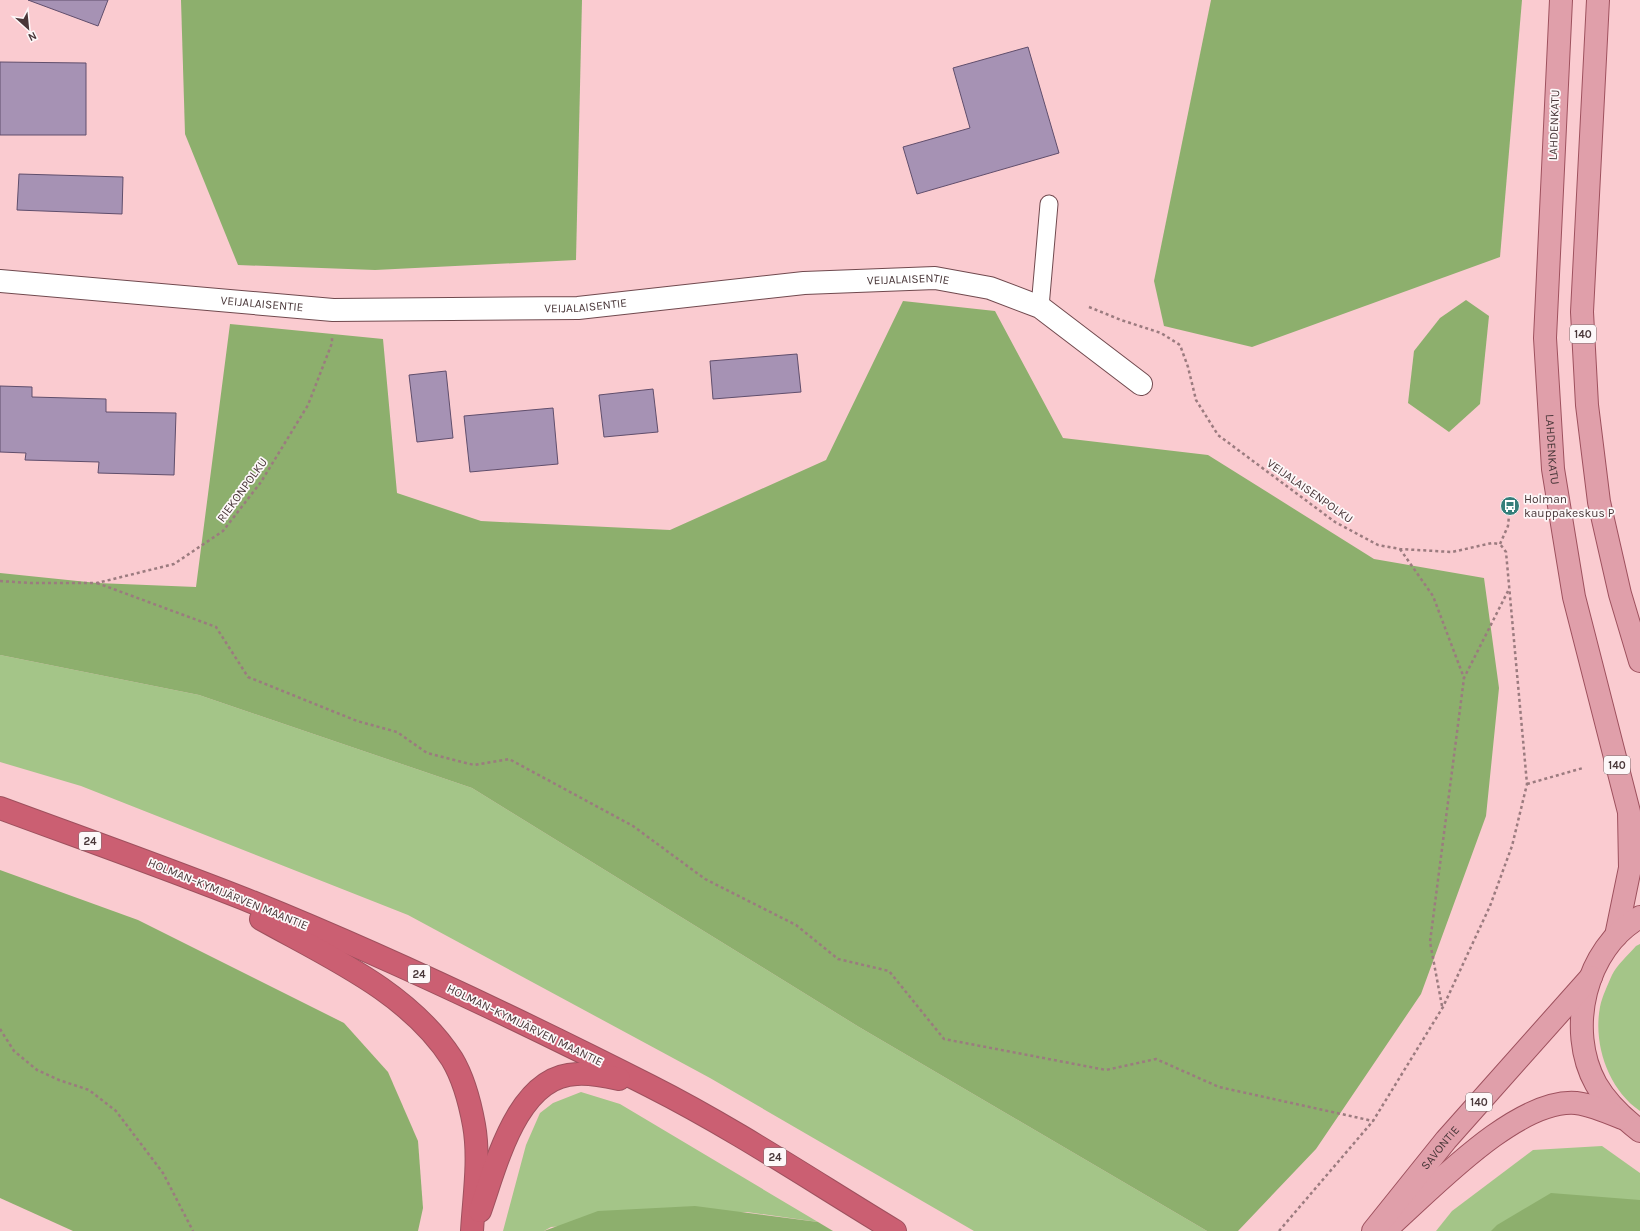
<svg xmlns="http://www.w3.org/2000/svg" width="1640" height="1231" font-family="Karla,sans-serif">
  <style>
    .green { fill: #a4c588 }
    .forest { fill: #8daf6d }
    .building { fill: #a692b4; stroke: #604e6c }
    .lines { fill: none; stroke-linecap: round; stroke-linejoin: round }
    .lane-casing { stroke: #70494e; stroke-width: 19 }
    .street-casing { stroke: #70494e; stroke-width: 24 }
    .primary-casing { stroke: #9e515e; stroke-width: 24 }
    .highway-casing { stroke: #9e515e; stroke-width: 24 }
    .path { stroke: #9b7b7f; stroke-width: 2.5; stroke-dasharray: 3 3; stroke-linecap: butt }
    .lane { stroke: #fff; stroke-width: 17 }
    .street { stroke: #fff; stroke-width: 22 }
    .primary { stroke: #e09faa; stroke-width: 22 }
    .highway { stroke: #cb5f72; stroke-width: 22 }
    .labels { text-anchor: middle; stroke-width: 3.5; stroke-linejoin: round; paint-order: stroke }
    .shield { fill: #fdf8f9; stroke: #7f7173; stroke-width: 1 }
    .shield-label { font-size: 11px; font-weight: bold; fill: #493739 }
    .street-label { font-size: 12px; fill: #493739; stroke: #fdf8f9 }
    .poi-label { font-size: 12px; fill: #493739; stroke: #fdf8f9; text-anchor: start }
  </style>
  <rect width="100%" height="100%" fill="#facbd0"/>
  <!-- green -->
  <g class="green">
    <path d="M0,655L199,695L472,788L859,1027L1207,1231H974L710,1078L408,915L81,786L0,762Z"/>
    <path d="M1640,944V1111C1608,1089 1593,1044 1600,1007C1602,997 1608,984 1612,975C1617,965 1628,955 1636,946Z"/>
    <path d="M581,1092L620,1104L818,1222L747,1212L551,1227L544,1231H503L526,1145L540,1113L553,1103Z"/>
    <path d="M1602,1146L1640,1173V1231H1436L1452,1211L1533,1150Z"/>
  </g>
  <!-- forest -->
  <g class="forest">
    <path d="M181,0H582L576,260L375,270L238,265L185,134Z"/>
    <path d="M1211,0H1522L1500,257L1252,347L1164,326L1154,281Z"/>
    <path d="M1466,300L1489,316L1480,404L1449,432L1408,403L1414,351L1440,318Z"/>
    <path d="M903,301L995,311L1063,438L1208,455L1374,559L1484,578L1499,688L1486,816L1421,994L1316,1149L1238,1231H1207L859,1027L472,788L199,695L0,655V573L97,583L196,587L230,324L383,339L397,493L481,521L670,530L826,460Z"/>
    <path d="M0,870L138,920L344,1023L388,1072L418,1141L423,1208L418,1231H73L0,1198Z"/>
    <path d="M1551,1193L1640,1200V1231H1491L1497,1225Z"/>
    <path d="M695,1206L818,1222L833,1231H544L598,1211Z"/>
  </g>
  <!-- building -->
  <g class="building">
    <path d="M28,0H108L98,26Z"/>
    <path d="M1028,47L1059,153L917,194L903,147L970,128L953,68Z"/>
    <path d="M0,62L86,63V135H0Z"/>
    <path d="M19,174L123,177L122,214L17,210Z"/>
    <path d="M797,354L801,392L713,399L710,361Z"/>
    <path d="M446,371L453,438L417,442L409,375Z"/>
    <path d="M0,386L32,387V397L106,399V412L176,413L174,475L98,473L99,462L25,460L26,453L0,452Z"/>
    <path d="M653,389L658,432L604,437L599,395Z"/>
    <path d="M553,408L558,464L470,472L464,416Z"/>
  </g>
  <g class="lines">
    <defs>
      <path id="lane" d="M1040,307L1049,204"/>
      <g id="street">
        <path id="s1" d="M0,281L333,310L578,308L804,283L935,278L990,288L1040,307L1141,384"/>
      </g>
      <g id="primary">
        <path id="s2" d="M1561,0L1545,338L1553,469L1574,597L1629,812L1630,868L1616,936"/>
        <path d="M1598,0L1582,312L1587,405L1599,502L1620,594L1640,661"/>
        <path d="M1640,917C1585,948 1566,1030 1596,1084C1607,1103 1623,1118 1640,1131"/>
        <path d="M1390,1226C1433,1188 1517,1098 1576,1103C1592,1105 1608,1112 1622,1118"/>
        <path id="s3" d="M1373,1231L1446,1140L1591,977"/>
      </g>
      <g id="highway">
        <path d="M0,808C84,839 169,869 252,902C388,957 520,1020 650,1086C735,1129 814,1182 895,1231"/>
        <path d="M261,919C329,957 409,992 452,1059C464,1079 470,1103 474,1125C480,1159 474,1197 472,1231"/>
        <path d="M480,1211C496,1166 517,1075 577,1074C591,1073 605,1076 619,1079"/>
      </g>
    </defs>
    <!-- lane casing -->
    <use href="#lane" class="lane-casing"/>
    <!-- street casing -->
    <use href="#street" class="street-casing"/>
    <!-- primary casing -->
    <use href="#primary" class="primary-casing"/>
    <!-- highway casing -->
    <use href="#highway" class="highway-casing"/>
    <!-- path -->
    <g class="path">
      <path d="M1089,307L1121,320L1161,333L1180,345L1188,367L1196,400L1218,435L1335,522L1378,545L1400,549L1452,552L1492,543L1500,544"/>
      <path d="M1500,544L1508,526L1510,506"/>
      <path d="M1400,549L1433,596L1464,678"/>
      <path d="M0,581L30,583H97L174,564L223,531L261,482L308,405L332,343V337"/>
      <path d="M97,583L216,627L248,677L357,721L397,732L427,753L474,765L509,759L633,826L705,879L796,925L838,959L889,971L944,1039L1106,1070L1156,1059L1219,1087L1373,1121"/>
      <path d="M1527,784L1583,768"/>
      <path d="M1442,1006L1430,942L1464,678L1508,591"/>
      <path d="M0,1029L14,1051L37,1070L59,1080L89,1090L116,1111L163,1173L193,1231"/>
      <path d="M1279,1231L1373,1121L1443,1007L1490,906L1512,846L1527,784L1506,552L1500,544"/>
    </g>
    <!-- lane -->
    <use href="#lane" class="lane"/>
    <!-- street -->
    <use href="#street" class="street"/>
    <!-- primary -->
    <use href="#primary" class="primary"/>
    <!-- highway -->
    <use href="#highway" class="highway"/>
  </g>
  <!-- icons -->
  <defs>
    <symbol id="bus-disc" viewBox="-11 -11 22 22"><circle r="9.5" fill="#357e7a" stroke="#fdf8f9"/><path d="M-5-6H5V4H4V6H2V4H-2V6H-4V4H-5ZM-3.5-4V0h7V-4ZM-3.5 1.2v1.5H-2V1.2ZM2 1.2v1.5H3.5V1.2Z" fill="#fff"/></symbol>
  </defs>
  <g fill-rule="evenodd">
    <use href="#bus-disc" x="1499" y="495" width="22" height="22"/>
  </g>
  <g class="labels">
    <!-- shield labels -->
    <g class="shield">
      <rect x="1570" y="325" width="26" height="18" rx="3"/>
      <rect x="1604" y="756" width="26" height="18" rx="3"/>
      <rect x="79" y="832" width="22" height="18" rx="3"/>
      <rect x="408" y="965" width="22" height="18" rx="3"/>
      <rect x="1466" y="1093" width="26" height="18" rx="3"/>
      <rect x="764" y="1148" width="22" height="18" rx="3"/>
    </g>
    <g class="shield-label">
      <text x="1583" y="338">140</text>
      <text x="1617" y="769">140</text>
      <text x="90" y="845">24</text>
      <text x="419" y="978">24</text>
      <text x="1479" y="1106">140</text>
      <text x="775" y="1161">24</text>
    </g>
    <!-- street labels -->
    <g class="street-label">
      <text transform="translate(1554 125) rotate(-88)" y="4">LAHDENKATU</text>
      <text dy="4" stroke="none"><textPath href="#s1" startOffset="911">VEIJALAISENTIE</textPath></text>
      <text dy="4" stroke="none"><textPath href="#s1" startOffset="263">VEIJALAISENTIE</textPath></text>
      <text dy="4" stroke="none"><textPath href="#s1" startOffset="587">VEIJALAISENTIE</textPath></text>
      <text dy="4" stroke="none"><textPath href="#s2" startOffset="450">LAHDENKATU</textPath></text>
      <text transform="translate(242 490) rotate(-54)" y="4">RIEKONPOLKU</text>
      <text transform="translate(1310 491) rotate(35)" y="4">VEIJALAISENPOLKU</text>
      <text transform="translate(228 894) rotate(22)" y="4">HOLMAN–KYMIJÄRVEN MAANTIE</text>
      <text transform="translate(525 1025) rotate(26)" y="4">HOLMAN–KYMIJÄRVEN MAANTIE</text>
      <text dy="4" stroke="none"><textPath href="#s3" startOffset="107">SAVONTIE</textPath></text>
    </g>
    <!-- poi labels -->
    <g class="poi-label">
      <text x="1524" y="503">Holman<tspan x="1524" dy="14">kauppakeskus P</tspan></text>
    </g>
  </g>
  <!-- north arrow -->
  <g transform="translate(28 28) rotate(153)" stroke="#fdf8f9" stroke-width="3" paint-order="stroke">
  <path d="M0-3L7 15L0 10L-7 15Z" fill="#493739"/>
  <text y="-6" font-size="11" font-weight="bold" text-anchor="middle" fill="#493739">N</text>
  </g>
</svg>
